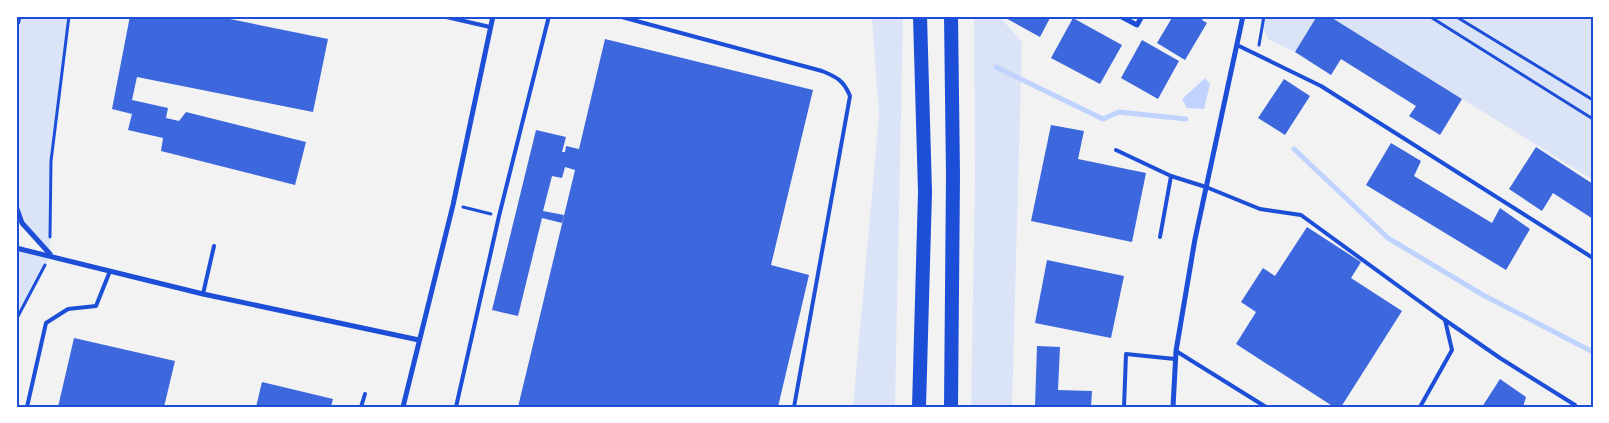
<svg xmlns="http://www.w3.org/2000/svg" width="1609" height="423" font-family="Georgia,serif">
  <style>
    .green { fill: #dbe4f7 }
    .water { fill: #bfd3fe }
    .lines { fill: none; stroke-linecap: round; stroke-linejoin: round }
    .stream { stroke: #bfd3fe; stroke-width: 5 }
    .building { fill: #3d67dc }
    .path { stroke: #1d4ed8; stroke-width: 3 }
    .service { stroke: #1d4ed8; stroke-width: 4 }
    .minor { stroke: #1d4ed8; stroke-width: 5 }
    .tertiary { stroke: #1d4ed8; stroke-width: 9 }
    .trunk { stroke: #1d4ed8; stroke-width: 14 }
    .neatline { fill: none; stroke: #1d4ed8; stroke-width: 2 }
  </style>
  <rect width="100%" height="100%" fill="#f2f2f2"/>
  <!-- green -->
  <g class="green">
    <path d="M16,16H69L51,161L50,255L39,281L16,320V248L49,255L22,223L16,206Z"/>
    <path d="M872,16H903L895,407H853L879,116Z"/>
    <path d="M974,16H999L1022,42L1012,407H971L975,178Z"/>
    <path d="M1262,16H1317L1295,52L1268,39L1261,23Z"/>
    <path d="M1329,16H1593V180Z"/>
  </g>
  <!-- water -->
  <path class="water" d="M1205,78L1210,84L1204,109L1187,108L1182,99Z"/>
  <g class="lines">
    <!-- stream -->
    <g class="stream">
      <path d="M996,67L1103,119L1119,112L1186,119"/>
      <path d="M1294,149L1388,238L1483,295L1593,352"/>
    </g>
  </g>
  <!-- building -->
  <g class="building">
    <path d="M130,16H215L328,39L313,112L137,77L132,100L168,108L166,118L179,121L186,112L306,142L295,185L161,151L163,138L128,130L132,114L112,109Z"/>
    <path d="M1002,16H1051L1040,37Z"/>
    <path d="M1173,16H1204L1202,20L1207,23L1185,60L1157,43Z"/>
    <path d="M1317,16H1329L1462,99L1440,135L1409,116L1416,106L1341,59L1331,75L1295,52Z"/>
    <path d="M1073,18L1122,45L1100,84L1051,58Z"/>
    <path d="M605,39L813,90L771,265L809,275L778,407H518L575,170L565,167L562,178L552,176L543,211L564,215L562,223L542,218L518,316L492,310L536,130L566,137L562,152H565L566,146L579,149Z"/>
    <path d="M1142,40L1179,61L1158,99L1121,78Z"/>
    <path d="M1284,79L1310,96L1285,135L1258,118Z"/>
    <path d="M1051,125L1084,131L1078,159L1146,173L1132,242L1031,221Z"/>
    <path d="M1391,143L1421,161L1414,176L1492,223L1500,208L1530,229L1506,270L1366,185Z"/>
    <path d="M1536,147L1593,184V219L1553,193L1542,211L1509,189Z"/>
    <path d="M1307,227L1361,262L1351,278L1402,311L1341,407H1334L1236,344L1256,312L1241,302L1263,268L1275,276Z"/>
    <path d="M1047,260L1124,276L1111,338L1035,323Z"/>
    <path d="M74,338L175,361L164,407H58Z"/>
    <path d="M1037,346L1060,347L1058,390L1092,391L1091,407H1035Z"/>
    <path d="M1500,379L1526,397L1523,407H1482Z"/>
    <path d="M262,382L333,399L331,407H256Z"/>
  </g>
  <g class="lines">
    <!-- path -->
    <g class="path">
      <path d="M1429,16L1593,119"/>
      <path d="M1455,16L1593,100"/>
      <path d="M1259,45L1264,16"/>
      <path d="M463,207L491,214"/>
      <path d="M50,237L51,161L69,16"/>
      <path d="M16,320L45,265"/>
    </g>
    <!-- service -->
    <g class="service">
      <path d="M442,16L490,27"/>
      <path d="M618,16L822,71C837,77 844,81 850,96L794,407"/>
      <path d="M1237,45L1321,86L1593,258"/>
      <path d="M1116,150L1171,176L1206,187L1260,209L1301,215L1445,320L1452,350L1420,407"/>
      <path d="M1160,237L1171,176"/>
      <path d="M203,294L214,246"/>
      <path d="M1445,320L1500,358L1575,405"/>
      <path d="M1176,351L1266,407"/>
      <path d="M27,407L46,323L68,309L96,306L110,271"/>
      <path d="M361,407L365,394"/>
      <path d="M456,407L499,216L549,16"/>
      <path d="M1124,407L1126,354L1175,359"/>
    </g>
    <!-- minor -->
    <g class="minor">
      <path d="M1120,16L1137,25L1142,16"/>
      <path d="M16,206L22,223L50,254"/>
      <path d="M16,248L203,294L419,340"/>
      <path d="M403,407L453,205L493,16"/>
      <path d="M1173,407L1176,351L1195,239L1243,16"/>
    </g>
    <!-- tertiary -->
    <path class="tertiary" d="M16,21L17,16"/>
    <!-- trunk -->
    <g class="trunk">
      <path d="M919,407L925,192L920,16"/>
      <path d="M951,407L953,175L951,16"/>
    </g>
  </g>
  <!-- border -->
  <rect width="1609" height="423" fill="none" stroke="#ffffff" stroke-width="35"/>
  <rect x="18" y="18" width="1574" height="388" class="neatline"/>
</svg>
